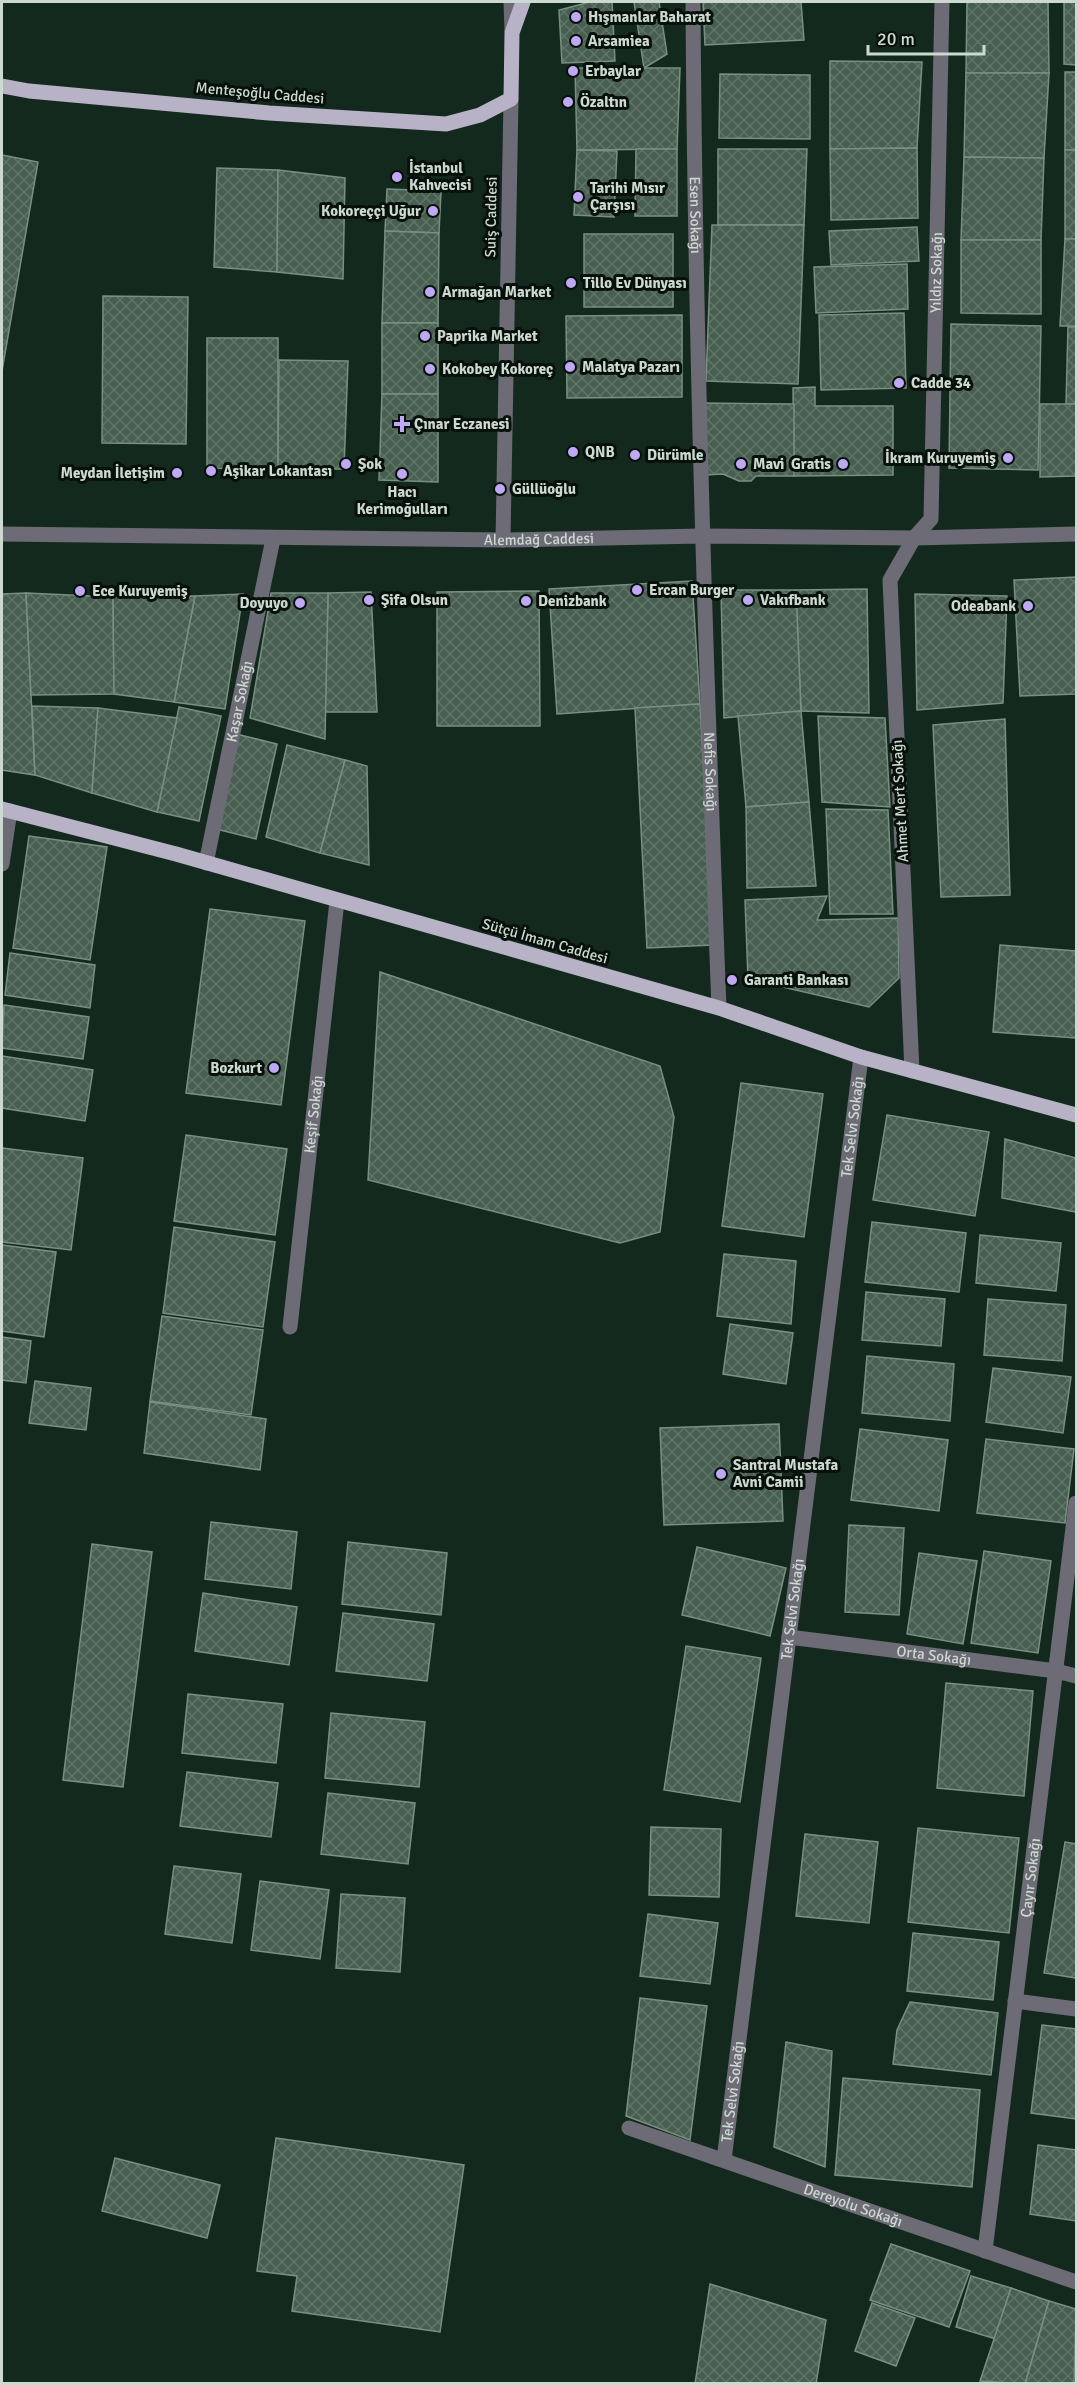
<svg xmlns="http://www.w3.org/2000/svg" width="1078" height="2385" font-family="Signika,sans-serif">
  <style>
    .building { fill: url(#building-cross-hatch); stroke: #789081; stroke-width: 1.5 }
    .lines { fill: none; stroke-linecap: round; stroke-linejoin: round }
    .minor { stroke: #6d6b75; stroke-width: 15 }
    .major { stroke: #b8b2c7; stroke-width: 15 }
    .poi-dot { fill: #bfa8f4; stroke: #07100a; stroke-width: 2 }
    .labels { text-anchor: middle; stroke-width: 6; stroke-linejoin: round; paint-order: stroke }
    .poi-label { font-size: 15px; font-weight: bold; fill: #ccd9d0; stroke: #07100a; text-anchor: start }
    .street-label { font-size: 15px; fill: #ccd9d0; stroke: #07100a }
  </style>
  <defs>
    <pattern id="building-cross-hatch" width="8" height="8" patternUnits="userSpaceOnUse" patternTransform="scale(1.5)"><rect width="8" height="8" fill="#475e50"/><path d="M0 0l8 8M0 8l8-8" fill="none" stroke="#607468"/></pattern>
  </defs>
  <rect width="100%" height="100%" fill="#14291d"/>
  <!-- building -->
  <g class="building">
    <path d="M590,2H612L615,61L562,63L559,10Z"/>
    <path d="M634,2H659L667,54L644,68Z"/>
    <path d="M703,2H801L804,40L705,45Z"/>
    <path d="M967,2H1048L1049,73H966Z"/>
    <path d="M1064,2H1076V65L1064,64Z"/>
    <path d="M830,61L922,62L917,148L830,149Z"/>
    <path d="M575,68H680L677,149L577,150Z"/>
    <rect x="1065" y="72" width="11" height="78"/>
    <path d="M966,73H1049L1044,158L964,157Z"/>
    <path d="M720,74L810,75V139L719,138Z"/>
    <path d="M917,148L918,218L831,220L830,149Z"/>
    <path d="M636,149H677V216H635Z"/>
    <path d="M718,149H807L804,225H718Z"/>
    <path d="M577,150L617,151L614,217L574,215Z"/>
    <rect x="1065" y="150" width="11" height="89"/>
    <path d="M2,155L38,162L2,371Z"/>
    <path d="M964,157L1044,158L1041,240H961Z"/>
    <path d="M217,168L278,170L277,272L214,267Z"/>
    <path d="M278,170L345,178L343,279L277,272Z"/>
    <path d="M387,189L441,191L439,233L385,231Z"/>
    <path d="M712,225H804L798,384L706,381Z"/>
    <path d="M917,227L919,261L831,265L829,231Z"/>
    <path d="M385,231L439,233L438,323H382Z"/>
    <rect x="584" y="234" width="89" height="73"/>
    <path d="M1065,239H1076V326H1060Z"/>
    <path d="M961,240H1041V314L961,313Z"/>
    <path d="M907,264L908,309L816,313L814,267Z"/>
    <path d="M103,296L188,297L186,444L102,443Z"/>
    <path d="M904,313L906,388L821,390L819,315Z"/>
    <path d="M682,315V397L567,398L566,316Z"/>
    <rect x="382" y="323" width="56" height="71"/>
    <path d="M951,324L1041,326L1038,470L949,468Z"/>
    <path d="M1068,327H1076V404H1066Z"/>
    <path d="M207,338H278V469L207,468Z"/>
    <path d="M279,360L348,361L344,469H278Z"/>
    <path d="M815,387V406H893V475L794,476L793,388Z"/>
    <path d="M382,394H438V482L379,480Z"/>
    <path d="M702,403L794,404V476H756L751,481H739L723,474L704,475Z"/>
    <path d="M1040,404H1076V476L1040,477Z"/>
    <path d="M1076,577V694L1020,696L1014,580Z"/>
    <path d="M692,581L700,704L557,714L549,589Z"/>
    <path d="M867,589L869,713L801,711L796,590Z"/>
    <path d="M721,590H796L801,711L724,718Z"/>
    <path d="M539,591L540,726H437V592Z"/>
    <path d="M371,592L377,712H325L328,593Z"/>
    <path d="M26,593L31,695L35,775L2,770V594Z"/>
    <path d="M26,593L113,597L114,694L31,695Z"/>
    <path d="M271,593H328L325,739L250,718Z"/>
    <path d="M243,594L225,709L174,702L195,596Z"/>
    <path d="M915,594L1007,596L1003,703L917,710Z"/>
    <path d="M195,596L174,702L114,694L113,597Z"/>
    <path d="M700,704L713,945L647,948L635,708Z"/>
    <path d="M32,706L98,708L92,793L35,775Z"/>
    <path d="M179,707L221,716L199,821L157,812Z"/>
    <path d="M98,708L177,718L157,812L92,793Z"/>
    <path d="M801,711L809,802L746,807L738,716Z"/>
    <path d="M818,716L885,718L890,807L822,802Z"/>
    <path d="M1005,719L1010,895L941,897L933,725Z"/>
    <path d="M236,734L277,744L256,839L216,829Z"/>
    <path d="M287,745L345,760L320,853L266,837Z"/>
    <path d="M345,760L367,766L369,865L320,853Z"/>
    <path d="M809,802L816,886L747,888L746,807Z"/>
    <path d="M826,809L888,810L893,914H830Z"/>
    <path d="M29,836L107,847L90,960L13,948Z"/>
    <path d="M827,896L817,920L898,918L899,978L869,1007L748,979L745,900Z"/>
    <path d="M210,909L305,921L281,1105L186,1093Z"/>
    <path d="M1000,945L1076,951V1038L993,1032Z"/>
    <path d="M10,953L95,965L90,1008L5,995Z"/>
    <path d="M380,972L660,1066L674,1117L660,1232L620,1243L368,1180Z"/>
    <path d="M4,1005L89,1017L83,1059L2,1048Z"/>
    <path d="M2,1056L93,1070L85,1121L2,1108Z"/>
    <path d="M741,1083L823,1094L804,1237L722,1226Z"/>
    <path d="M887,1115L989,1132L975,1216L873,1200Z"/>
    <path d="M186,1135L287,1149L275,1235L174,1221Z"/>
    <path d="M1005,1139L1076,1158V1212L1002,1198Z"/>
    <path d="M2,1148L83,1158L71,1250L2,1242Z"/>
    <path d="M872,1222L966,1233L959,1292L865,1282Z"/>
    <path d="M174,1227L275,1242L263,1327L163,1313Z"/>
    <path d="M980,1235L1061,1243L1056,1291L976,1283Z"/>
    <path d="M2,1245L56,1252L44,1337L2,1331Z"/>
    <path d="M724,1254L796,1261L791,1324L717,1316Z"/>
    <path d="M866,1292L945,1299L941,1346L862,1340Z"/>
    <path d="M988,1299L1066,1305L1062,1361L984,1355Z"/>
    <path d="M162,1316L263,1330L251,1415L150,1401Z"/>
    <path d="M730,1324L793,1333L786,1384L723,1374Z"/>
    <path d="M2,1337L31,1341L26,1383L2,1380Z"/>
    <path d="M867,1356L954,1364L950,1421L862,1413Z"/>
    <path d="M993,1368L1071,1377L1063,1433L986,1422Z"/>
    <path d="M35,1381L91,1388L86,1430L29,1423Z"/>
    <path d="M150,1402L266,1419L260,1470L144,1453Z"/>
    <path d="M779,1424L783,1521L664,1525L660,1428Z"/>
    <path d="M860,1429L948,1440L939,1511L851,1500Z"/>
    <path d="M986,1439L1074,1449L1065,1523L977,1513Z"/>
    <path d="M211,1522L297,1532L291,1589L205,1579Z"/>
    <path d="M849,1525L904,1528L899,1615L845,1612Z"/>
    <path d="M348,1542L447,1553L441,1615L342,1604Z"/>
    <path d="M92,1544L152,1552L123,1787L63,1780Z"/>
    <path d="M697,1547L786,1568L770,1636L682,1615Z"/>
    <path d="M984,1551L1051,1561L1038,1653L971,1643Z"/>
    <path d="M919,1553L977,1561L963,1644L907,1634Z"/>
    <path d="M203,1593L297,1607L289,1665L195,1651Z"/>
    <path d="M343,1613L434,1624L427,1681L336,1671Z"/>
    <path d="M686,1646L761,1658L740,1802L664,1790Z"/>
    <path d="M946,1683L1033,1691L1024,1796L937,1788Z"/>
    <path d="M188,1694L283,1704L276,1763L182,1753Z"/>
    <path d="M331,1713L425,1722L419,1787L325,1778Z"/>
    <path d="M187,1772L278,1783L271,1837L180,1826Z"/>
    <path d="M328,1793L415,1803L408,1864L321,1854Z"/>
    <path d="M651,1827L721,1829L719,1897L649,1895Z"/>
    <path d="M918,1828L1019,1838L1009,1933L908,1922Z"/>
    <path d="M805,1834L878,1842L869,1923L796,1916Z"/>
    <path d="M1065,1842L1076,1844V1978L1044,1973Z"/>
    <path d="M174,1866L241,1874L232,1943L165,1934Z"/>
    <path d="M260,1881L329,1890L320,1959L251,1950Z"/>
    <path d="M341,1894L405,1898L400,1972L336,1968Z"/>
    <path d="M648,1914L718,1923L710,1984L640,1976Z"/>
    <path d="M913,1933L999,1942L993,2000L907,1991Z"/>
    <path d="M640,1998L707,2006L690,2140L626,2116Z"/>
    <path d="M910,2002L998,2013L991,2075L893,2064L897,2030Z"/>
    <path d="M1042,2025L1076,2029V2119L1031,2113Z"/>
    <path d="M786,2042L832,2051L825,2167L774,2147Z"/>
    <path d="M843,2078L980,2090L972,2187L835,2175Z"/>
    <path d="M276,2138L464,2165L440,2332L292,2311L297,2276L257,2271Z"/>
    <path d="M1038,2145L1076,2150V2221L1030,2214Z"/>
    <path d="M115,2158L220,2185L207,2238L102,2211Z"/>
    <path d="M891,2244L970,2271L949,2327L870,2300Z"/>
    <path d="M971,2276L1011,2288L996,2339L956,2327Z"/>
    <path d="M710,2284L826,2320L816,2384H695Z"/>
    <path d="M1011,2288L1049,2301L1025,2384L980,2381Z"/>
    <path d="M1049,2301L1076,2309L1074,2384H1025Z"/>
    <path d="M872,2303L915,2318L896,2366L855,2351Z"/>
  </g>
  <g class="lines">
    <!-- minor -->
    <g class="minor">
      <path d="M511,2L512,31"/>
      <path id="s1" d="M693,2C695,337 706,672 719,1008"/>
      <path id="s2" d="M2,534L503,540L701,536L914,538L1076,534"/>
      <path d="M503,540L511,99"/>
      <path id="s3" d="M206,863L273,539"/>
      <path d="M2,864L10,811"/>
      <path id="s4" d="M912,1071L890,580L914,538L931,519L942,2"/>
      <path id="s5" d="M290,1327L337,901"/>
      <path id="s6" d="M789,1637L1056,1671L1076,1676"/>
      <path d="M1015,2001L1076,2009"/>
      <path id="s7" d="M629,2128L1076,2282"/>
      <path id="s8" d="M724,2160L861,1057"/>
      <path id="s9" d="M985,2251L1076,1503"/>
    </g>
    <!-- major -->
    <g class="major">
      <path d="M2,86L29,91L269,113L446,124L480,115L511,99L512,33L523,2"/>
      <path d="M2,809L176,854L719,1008L861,1057L1076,1115"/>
    </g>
  </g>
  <!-- markers -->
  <g class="poi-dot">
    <circle cx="576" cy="17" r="6"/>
    <circle cx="576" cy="41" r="6"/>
    <circle cx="573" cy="71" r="6"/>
    <circle cx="568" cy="102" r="6"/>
    <circle cx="397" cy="177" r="6"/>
    <circle cx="578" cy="197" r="6"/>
    <circle cx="433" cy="211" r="6"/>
    <circle cx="571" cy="283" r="6"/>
    <circle cx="430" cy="292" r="6"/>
    <circle cx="425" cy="336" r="6"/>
    <circle cx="570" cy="367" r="6"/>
    <circle cx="430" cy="369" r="6"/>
    <circle cx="899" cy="383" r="6"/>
    <path d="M399 415h6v6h6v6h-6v6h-6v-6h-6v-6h6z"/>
    <circle cx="573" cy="452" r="6"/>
    <circle cx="635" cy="455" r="6"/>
    <circle cx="1008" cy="458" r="6"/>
    <circle cx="346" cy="464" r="6"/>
    <circle cx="741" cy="464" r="6"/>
    <circle cx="843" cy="464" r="6"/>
    <circle cx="211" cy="471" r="6"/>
    <circle cx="177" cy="473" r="6"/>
    <circle cx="402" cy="474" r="6"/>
    <circle cx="500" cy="489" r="6"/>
    <circle cx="637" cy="590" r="6"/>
    <circle cx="80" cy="591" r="6"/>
    <circle cx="369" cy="600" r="6"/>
    <circle cx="748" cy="600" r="6"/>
    <circle cx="526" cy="601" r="6"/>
    <circle cx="300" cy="603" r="6"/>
    <circle cx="1028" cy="606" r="6"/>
    <circle cx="732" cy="980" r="6"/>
    <circle cx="274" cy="1068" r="6"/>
    <circle cx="721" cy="1474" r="6"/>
  </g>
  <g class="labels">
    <!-- poi labels -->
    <g class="poi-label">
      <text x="588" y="22">Hışmanlar Baharat</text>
      <text x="588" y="46">Arsamiea</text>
      <text x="585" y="76">Erbaylar</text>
      <text x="580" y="107">Özaltın</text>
      <text x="409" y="173">İstanbul<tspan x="409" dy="17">Kahvecisi</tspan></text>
      <text x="590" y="193">Tarihi Mısır<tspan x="590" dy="17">Çarşısı</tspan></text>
      <text x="421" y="216" text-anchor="end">Kokoreççi Uğur</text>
      <text x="583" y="288">Tillo Ev Dünyası</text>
      <text x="442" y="297">Armağan Market</text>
      <text x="437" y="341">Paprika Market</text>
      <text x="582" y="372">Malatya Pazarı</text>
      <text x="442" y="374">Kokobey Kokoreç</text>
      <text x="911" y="388">Cadde 34</text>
      <text x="414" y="429">Çınar Eczanesi</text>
      <text x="585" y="457">QNB</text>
      <text x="647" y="460">Dürümle</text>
      <text x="996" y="463" text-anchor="end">İkram Kuruyemiş</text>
      <text x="358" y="469">Şok</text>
      <text x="753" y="469">Mavi</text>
      <text x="831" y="469" text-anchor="end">Gratis</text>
      <text x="223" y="476">Aşikar Lokantası</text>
      <text x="165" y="478" text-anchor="end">Meydan İletişim</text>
      <text x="512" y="494">Güllüoğlu</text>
      <text x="402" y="497" text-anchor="middle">Hacı<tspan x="402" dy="17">Kerimoğulları</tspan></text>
      <text x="649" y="595">Ercan Burger</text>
      <text x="92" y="596">Ece Kuruyemiş</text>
      <text x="381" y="605">Şifa Olsun</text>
      <text x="760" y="605">Vakıfbank</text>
      <text x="538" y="606">Denizbank</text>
      <text x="288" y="608" text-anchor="end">Doyuyo</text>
      <text x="1016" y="611" text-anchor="end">Odeabank</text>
      <text x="744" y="985">Garanti Bankası</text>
      <text x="262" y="1073" text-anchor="end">Bozkurt</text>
      <text x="733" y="1470">Santral Mustafa<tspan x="733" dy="17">Avni Camii</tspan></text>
    </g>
    <!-- street labels -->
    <g class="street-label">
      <text transform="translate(260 93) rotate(5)" y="5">Menteşoğlu Caddesi</text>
      <text dy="5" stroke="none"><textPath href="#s1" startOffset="213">Esen Sokağı</textPath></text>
      <text transform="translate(491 217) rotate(-89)" y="5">Suiş Caddesi</text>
      <text dy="5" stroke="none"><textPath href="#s4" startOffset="812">Yıldız Sokağı</textPath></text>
      <text dy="5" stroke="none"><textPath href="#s2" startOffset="537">Alemdağ Caddesi</textPath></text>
      <text dy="5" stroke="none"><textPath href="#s3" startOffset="165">Kaşar Sokağı</textPath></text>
      <text dy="5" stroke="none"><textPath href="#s1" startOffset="770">Nefis Sokağı</textPath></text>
      <text transform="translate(900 801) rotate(-93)" y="5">Ahmet Mert Sokağı</text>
      <text transform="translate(545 941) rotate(16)" y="5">Sütçü İmam Caddesi</text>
      <text dy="5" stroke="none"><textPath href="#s5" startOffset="214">Keşif Sokağı</textPath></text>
      <text dy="5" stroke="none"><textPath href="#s8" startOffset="1041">Tek Selvi Sokağı</textPath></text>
      <text dy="5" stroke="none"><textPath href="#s8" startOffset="555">Tek Selvi Sokağı</textPath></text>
      <text dy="5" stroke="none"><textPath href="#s6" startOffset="146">Orta Sokağı</textPath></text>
      <text dy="5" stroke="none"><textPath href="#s9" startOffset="376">Çayır Sokağı</textPath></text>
      <text dy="5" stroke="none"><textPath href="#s8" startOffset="69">Tek Selvi Sokağı</textPath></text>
      <text dy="5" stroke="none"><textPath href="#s7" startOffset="237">Dereyolu Sokağı</textPath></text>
    </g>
  </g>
  <!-- border -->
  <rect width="1078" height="2385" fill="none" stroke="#ccd9d0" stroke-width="6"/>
  <!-- scale -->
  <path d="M868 45v9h116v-9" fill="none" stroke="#ccd9d0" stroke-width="3"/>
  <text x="877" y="45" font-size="18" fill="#ccd9d0" stroke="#07100a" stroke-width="4.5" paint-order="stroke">20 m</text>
</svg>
